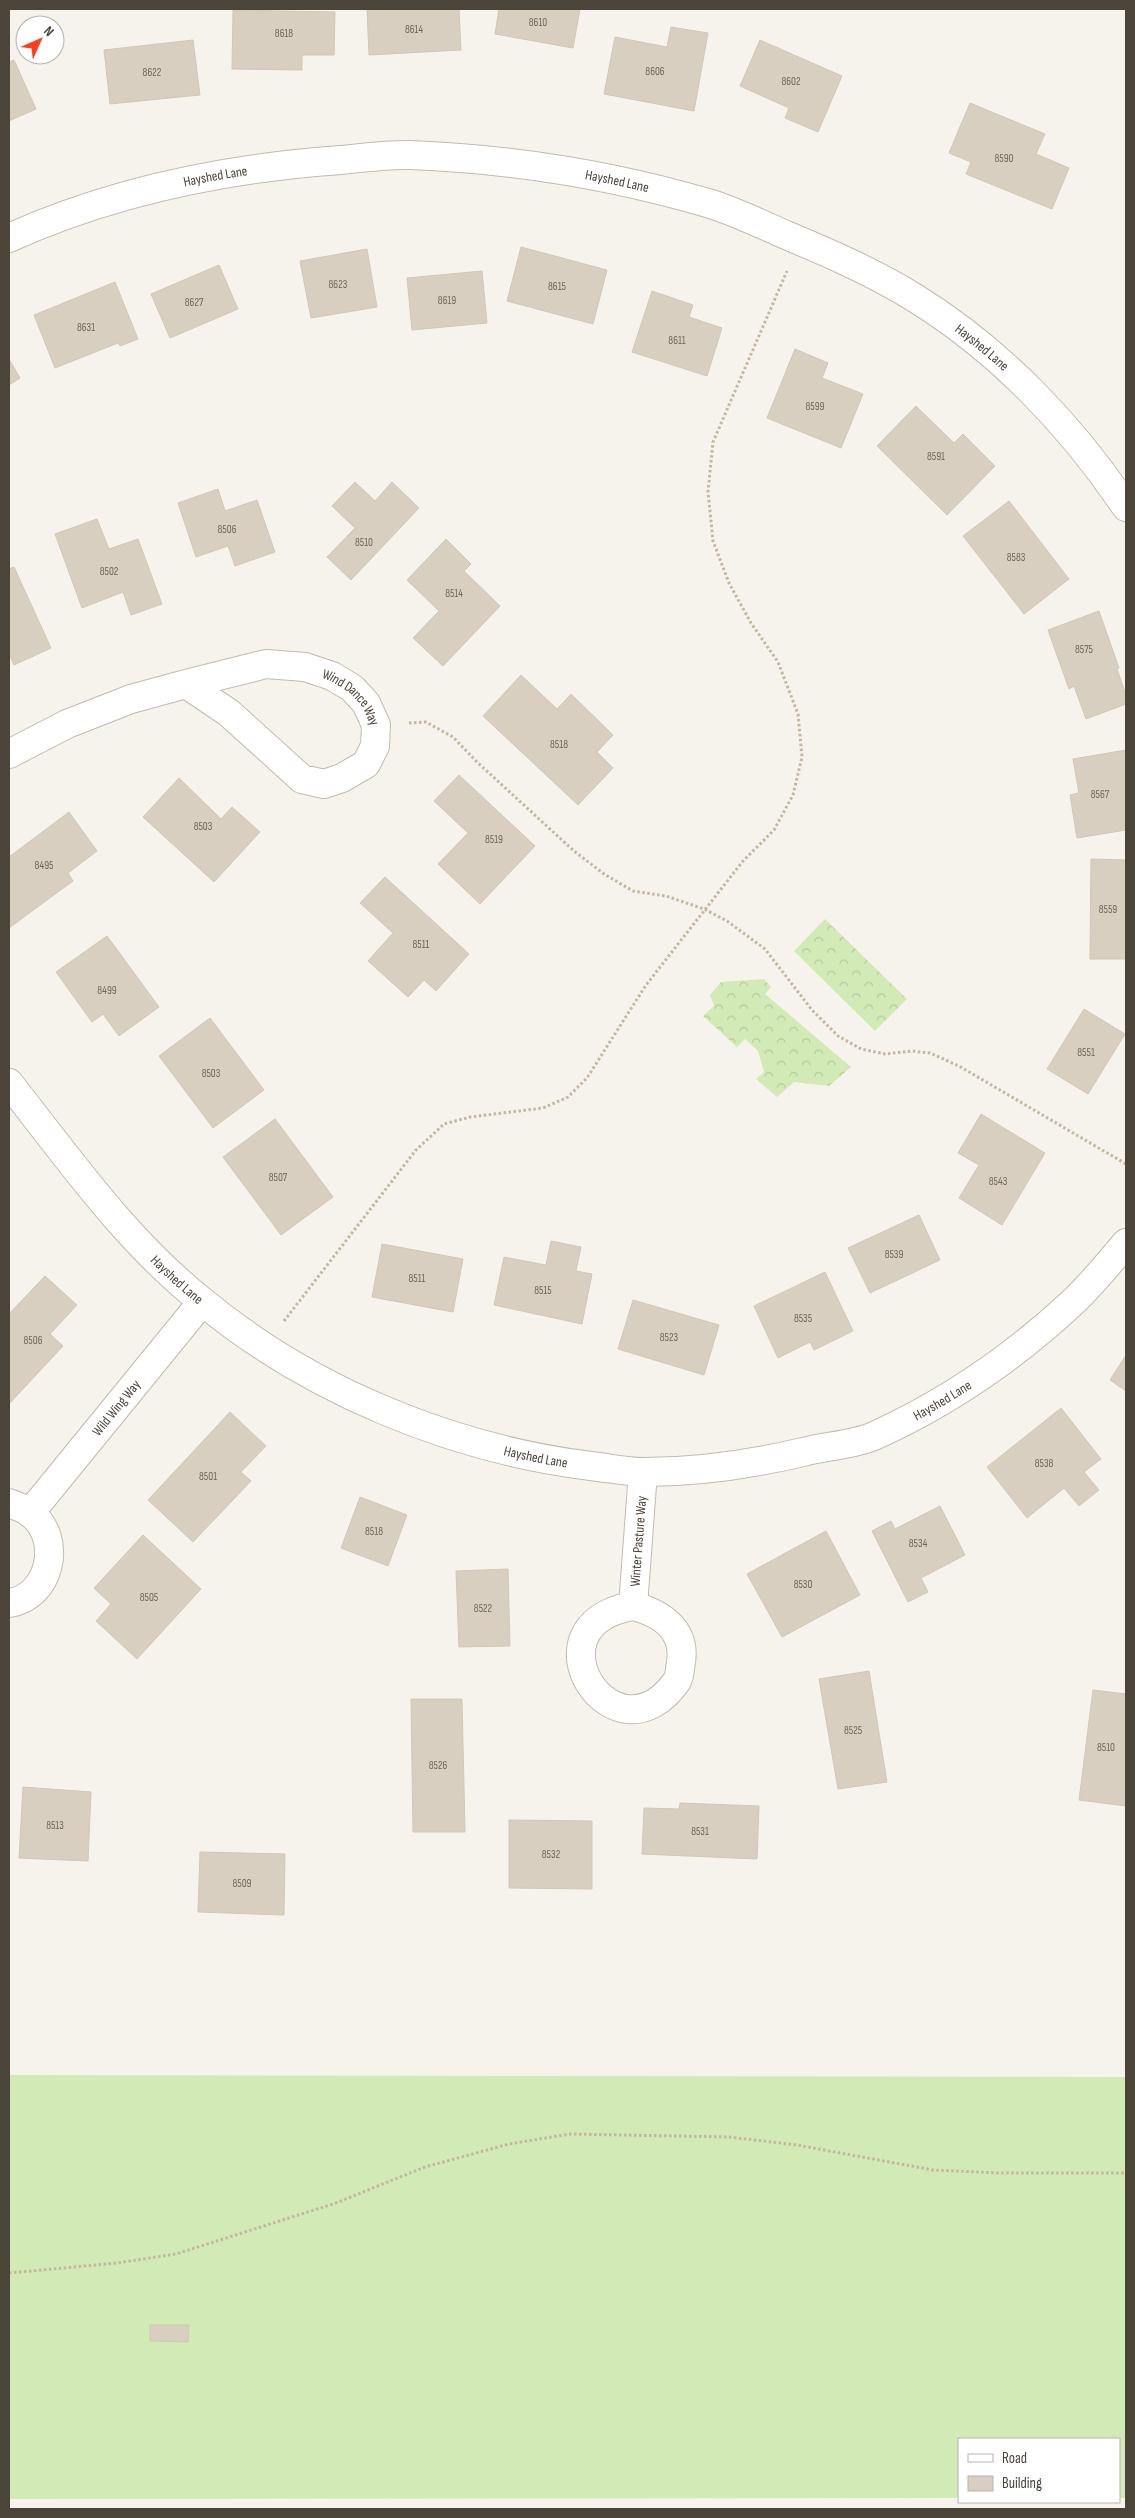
<svg xmlns="http://www.w3.org/2000/svg" width="1135" height="2518" font-family="'Sofia Sans Condensed',sans-serif">
  <style>
    .grass { fill: #d2eab5 }
    .forest { fill: url(#forest-crowns) }
    .building { fill: #d8cfc1; stroke: #d3c7b4 }
    .lines { fill: none; stroke-linecap: round; stroke-linejoin: round }
    .street-casing { stroke: #c2bbae; stroke-width: 30 }
    .path { stroke: #c4b79f; stroke-width: 3; stroke-dasharray: 2.5 2.5; stroke-linecap: butt }
    .street { stroke: #fff; stroke-width: 28 }
    .labels { text-anchor: middle; stroke-width: 4.5; stroke-linejoin: round; paint-order: stroke }
    .number-label { font-size: 11px; fill: #6e675b }
    .street-label { font-size: 14px; fill: #4b4439; stroke: #fff }
  </style>
  <defs>
    <pattern id="forest-crowns" width="20" height="18" patternUnits="userSpaceOnUse" patternTransform="scale(1.25)"><rect width="20" height="18" fill="#d2eab5"/><path d="M2 6a3 3 0 1 1 6 0M12 15a3 3 0 1 1 6 0" fill="none" stroke="#b6ca9c"/></pattern>
  </defs>
  <rect width="100%" height="100%" fill="#f6f3ec"/>
  <!-- grass -->
  <path class="grass" d="M9,2075L1126,2077V2498H1119V2439H959V2498L9,2499Z"/>
  <!-- forest -->
  <g class="forest">
    <path d="M825,919L907,999L875,1031L794,951Z"/>
    <path d="M764,979L771,987L765,994L851,1067L829,1086L794,1082L777,1097L756,1079L764,1072L758,1051L745,1039L737,1047L703,1016L714,1006L710,995L721,982Z"/>
  </g>
  <!-- building -->
  <g class="building">
    <path d="M367,9H459L461,50L369,55Z"/>
    <path d="M499,9H580L573,48L495,34Z"/>
    <path d="M233,10L335,12L334,55H302V70L232,69Z"/>
    <path d="M671,27L708,33L694,111L604,94L615,37L667,47Z"/>
    <path d="M193,40L200,95L110,104L104,50Z"/>
    <path d="M760,40L842,76L818,132L785,118L789,108L740,86Z"/>
    <path d="M14,60L36,109L9,121V62Z"/>
    <path d="M970,103L1045,134L1036,154L1069,168L1052,209L966,174L971,162L949,153Z"/>
    <path d="M521,247L607,270L593,324L507,301Z"/>
    <path d="M367,249L377,307L311,318L300,261Z"/>
    <path d="M219,265L238,309L170,338L151,294Z"/>
    <path d="M482,271L487,323L412,330L407,278Z"/>
    <path d="M115,282L138,339L120,346L118,343L55,368L34,315Z"/>
    <path d="M652,291L693,305L689,317L722,328L707,376L632,352Z"/>
    <path d="M795,349L828,363L822,378L863,394L841,448L767,418Z"/>
    <path d="M9,359L20,378L9,385Z"/>
    <path d="M916,406L954,443L963,434L995,466L947,515L877,446Z"/>
    <path d="M355,482L375,501L392,482L419,508L351,580L327,557L355,528L332,506Z"/>
    <path d="M218,489L225,511L257,500L275,552L235,566L228,546L196,557L178,503Z"/>
    <path d="M1009,501L1069,579L1024,614L963,536Z"/>
    <path d="M97,519L109,549L138,539L162,604L131,615L123,592L82,608L55,534Z"/>
    <path d="M446,539L471,564L464,571L500,606L443,666L413,638L439,611L407,580Z"/>
    <path d="M14,567L51,648L14,665L9,654V569Z"/>
    <path d="M1099,611L1119,668L1117,669L1126,695V704L1086,719L1074,686L1069,689L1048,630Z"/>
    <path d="M521,675L557,709L571,694L613,735L597,752L613,768L578,805L483,716Z"/>
    <path d="M1126,750V830L1077,838L1070,795L1079,793L1073,759Z"/>
    <path d="M459,775L535,846L480,904L438,864L468,833L434,801Z"/>
    <path d="M179,778L221,819L232,807L260,832L214,882L143,817Z"/>
    <path d="M69,812L97,851L68,873L73,881L9,928V857Z"/>
    <path d="M1091,859L1126,860V959H1090Z"/>
    <path d="M385,877L469,954L436,991L424,980L408,997L368,961L393,933L360,903Z"/>
    <path d="M107,936L159,1007L119,1036L103,1014L92,1022L56,972Z"/>
    <path d="M1084,1009L1125,1034L1088,1094L1047,1069Z"/>
    <path d="M210,1018L264,1090L213,1128L159,1056Z"/>
    <path d="M981,1114L1045,1153L1002,1225L959,1198L979,1165L958,1153Z"/>
    <path d="M275,1119L333,1197L281,1235L223,1157Z"/>
    <path d="M919,1215L940,1260L870,1293L848,1248Z"/>
    <path d="M551,1241L581,1247L576,1271L592,1274L582,1324L494,1305L504,1257L546,1265Z"/>
    <path d="M382,1244L463,1259L453,1312L372,1297Z"/>
    <path d="M825,1272L853,1331L814,1350L810,1342L778,1358L754,1306Z"/>
    <path d="M45,1276L77,1305L50,1334L63,1346L9,1404V1314Z"/>
    <path d="M633,1300L719,1325L704,1375L618,1349Z"/>
    <path d="M1126,1355V1391L1110,1380Z"/>
    <path d="M1061,1408L1101,1459L1084,1472L1099,1490L1079,1506L1064,1488L1027,1518L987,1467Z"/>
    <path d="M230,1412L266,1446L241,1472L251,1481L193,1542L148,1500Z"/>
    <path d="M360,1497L407,1515L388,1566L341,1548Z"/>
    <path d="M940,1506L965,1555L921,1578L928,1592L908,1602L872,1531L891,1521L895,1529Z"/>
    <path d="M826,1531L860,1595L782,1637L747,1574Z"/>
    <path d="M143,1535L201,1589L137,1659L96,1621L111,1604L94,1588Z"/>
    <path d="M508,1569L510,1646L459,1647L456,1571Z"/>
    <path d="M869,1671L887,1782L838,1789L819,1679Z"/>
    <path d="M1093,1690L1126,1694V1806L1079,1800Z"/>
    <path d="M411,1699H462L465,1832H413Z"/>
    <path d="M23,1787L91,1792L88,1861L19,1858Z"/>
    <path d="M680,1803L759,1806L757,1859L642,1854L644,1808L679,1809Z"/>
    <path d="M509,1820L592,1821V1889L509,1888Z"/>
    <path d="M200,1852L285,1854L284,1915L198,1912Z"/>
    <path d="M150,2325H189L188,2342L150,2341Z"/>
  </g>
  <g class="lines">
    <defs>
      <g id="street">
        <path id="s1" d="M9,238C113,191 227,168 341,160C364,158 387,154 410,155C512,159 613,175 711,204C736,212 761,224 786,235C829,253 875,273 915,298C999,350 1071,425 1126,507"/>
        <path id="s2" d="M9,754L67,724L131,699L186,684L266,664L305,667L332,676L352,688L366,703L376,725L375,746L366,764L342,778L324,784L302,779L229,713L186,684"/>
        <path id="s3" d="M9,1083C69,1159 126,1241 203,1302C311,1391 453,1449 591,1466C609,1468 627,1472 644,1472C697,1472 752,1464 803,1452C826,1446 853,1445 874,1436C947,1403 1014,1357 1073,1302C1092,1284 1109,1263 1126,1243"/>
        <path d="M9,1503C15,1506 25,1508 30,1513C64,1538 50,1598 9,1603"/>
        <path id="s4" d="M30,1513L202,1302"/>
        <path id="s5" d="M633,1606C661,1613 686,1630 681,1662C680,1669 680,1675 677,1681C615,1769 521,1625 633,1606L643,1472"/>
      </g>
    </defs>
    <!-- street casing -->
    <use href="#street" class="street-casing"/>
    <!-- path -->
    <g class="path">
      <path d="M409,723L426,722L453,737L477,762L574,851L604,874L633,891L666,896L704,909L727,921L765,949L812,1010L838,1036L861,1049L885,1054L912,1051L930,1053L959,1066L1126,1164"/>
      <path d="M284,1321L416,1150L444,1124L470,1117L543,1108L568,1097L587,1078L646,985L743,861L774,830L793,795L802,757L798,714L778,662L751,623L729,583L713,541L708,492L713,442L787,271"/>
      <path d="M9,2273L117,2263L176,2254L336,2203L425,2167L509,2144L570,2134L729,2137L797,2145L933,2170L1000,2173H1126"/>
    </g>
    <!-- street -->
    <use href="#street" class="street"/>
  </g>
  <g class="labels">
    <!-- number labels -->
    <g class="number-label">
      <text x="538" y="26">8610</text>
      <text x="414" y="33">8614</text>
      <text x="284" y="37">8618</text>
      <text x="655" y="75">8606</text>
      <text x="152" y="76">8622</text>
      <text x="791" y="85">8602</text>
      <text x="1004" y="162">8590</text>
      <text x="338" y="288">8623</text>
      <text x="557" y="290">8615</text>
      <text x="447" y="304">8619</text>
      <text x="194" y="306">8627</text>
      <text x="86" y="331">8631</text>
      <text x="677" y="344">8611</text>
      <text x="815" y="410">8599</text>
      <text x="936" y="460">8591</text>
      <text x="227" y="533">8506</text>
      <text x="364" y="546">8510</text>
      <text x="1016" y="561">8583</text>
      <text x="109" y="575">8502</text>
      <text x="454" y="597">8514</text>
      <text x="1084" y="653">8575</text>
      <text x="559" y="748">8518</text>
      <text x="1100" y="798">8567</text>
      <text x="203" y="830">8503</text>
      <text x="494" y="843">8519</text>
      <text x="44" y="869">8495</text>
      <text x="1108" y="913">8559</text>
      <text x="421" y="948">8511</text>
      <text x="107" y="994">8499</text>
      <text x="1086" y="1056">8551</text>
      <text x="211" y="1077">8503</text>
      <text x="278" y="1181">8507</text>
      <text x="998" y="1185">8543</text>
      <text x="894" y="1258">8539</text>
      <text x="417" y="1282">8511</text>
      <text x="543" y="1294">8515</text>
      <text x="803" y="1322">8535</text>
      <text x="669" y="1341">8523</text>
      <text x="33" y="1344">8506</text>
      <text x="1044" y="1467">8538</text>
      <text x="208" y="1480">8501</text>
      <text x="374" y="1535">8518</text>
      <text x="918" y="1547">8534</text>
      <text x="803" y="1588">8530</text>
      <text x="149" y="1601">8505</text>
      <text x="483" y="1612">8522</text>
      <text x="853" y="1734">8525</text>
      <text x="1106" y="1751">8510</text>
      <text x="438" y="1769">8526</text>
      <text x="55" y="1829">8513</text>
      <text x="700" y="1835">8531</text>
      <text x="551" y="1858">8532</text>
      <text x="242" y="1887">8509</text>
    </g>
    <!-- street labels -->
    <g class="street-label">
      <text dy="5" stroke="none"><textPath href="#s1" startOffset="216">Hayshed Lane</textPath></text>
      <text dy="5" stroke="none"><textPath href="#s1" startOffset="621">Hayshed Lane</textPath></text>
      <text dy="5" stroke="none"><textPath href="#s1" startOffset="1026">Hayshed Lane</textPath></text>
      <text dy="5" stroke="none"><textPath href="#s2" startOffset="370">Wind Dance Way</textPath></text>
      <text dy="5" stroke="none"><textPath href="#s3" startOffset="259">Hayshed Lane</textPath></text>
      <text dy="5" stroke="none"><textPath href="#s3" startOffset="1084">Hayshed Lane</textPath></text>
      <text dy="5" stroke="none"><textPath href="#s4" startOffset="136">Wild Wing Way</textPath></text>
      <text dy="5" stroke="none"><textPath href="#s3" startOffset="664">Hayshed Lane</textPath></text>
      <text dy="5" stroke="none"><textPath href="#s5" startOffset="382">Winter Pasture Way</textPath></text>
    </g>
  </g>
  <!-- border -->
  <rect width="1135" height="2518" fill="none" stroke="#4b4439" stroke-width="20"/>
  <!-- legend -->
  <rect x="958" y="2438" width="162" height="65" fill="#ffffff" stroke="#b7b4b0"/>
  <rect x="968" y="2454" width="25" height="8" fill="#ffffff" stroke="#b7b4b0"/>
  <text x="1002" y="2463" font-size="15" fill="#4b4439">Road</text>
  <rect x="968" y="2476" width="25" height="15" fill="#d8cfc1" stroke="#b7b4b0"/>
  <text x="1002" y="2488" font-size="15" fill="#4b4439">Building</text>
  <!-- north arrow -->
  <g transform="translate(40 40) rotate(45)"><circle r="24" fill="#ffffff" stroke="#b7b4b0"/>
  <path d="M0-4L9 19L0 12L-9 19Z" fill="#fc3f1d"/>
  <text y="-8" font-size="14" font-weight="bold" text-anchor="middle" fill="#4b4439">N</text>
  </g>
</svg>
